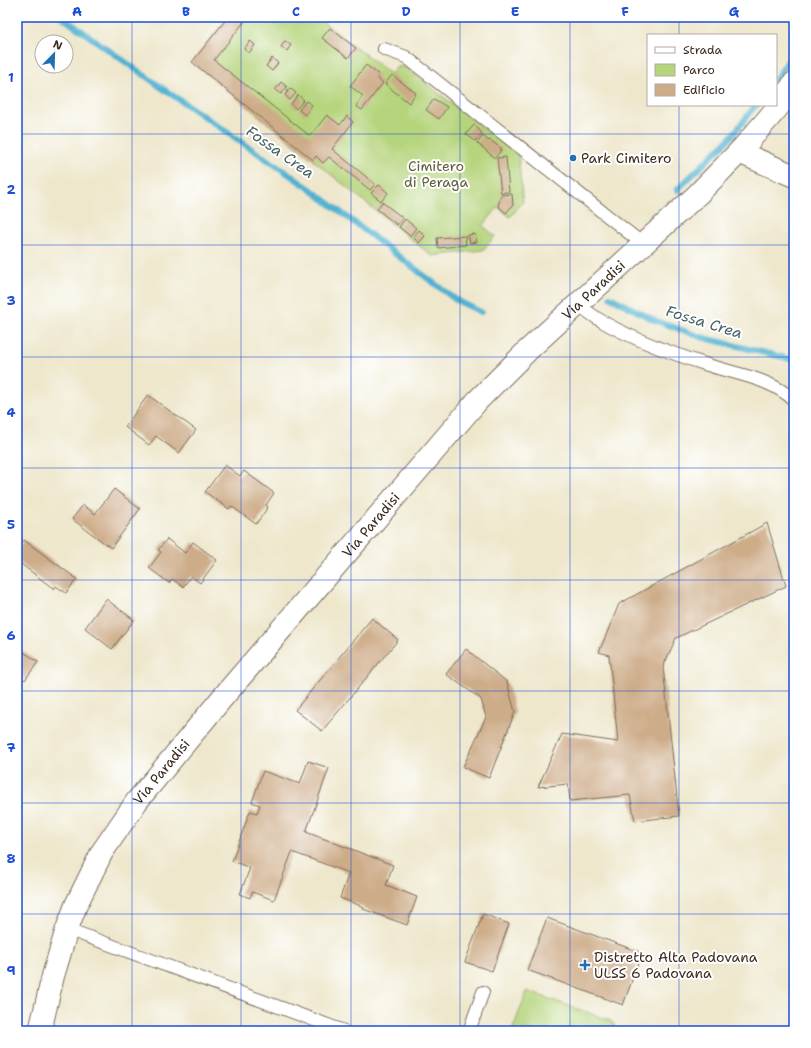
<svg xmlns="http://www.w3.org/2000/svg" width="811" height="1048" font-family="'Shantell Sans',sans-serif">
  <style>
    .green { fill: #b5d47b; stroke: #787f4c }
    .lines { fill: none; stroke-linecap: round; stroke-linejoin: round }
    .stream { stroke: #51b2d0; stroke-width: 6 }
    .building { fill: #cdac88 }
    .service-casing { stroke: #7a6c5b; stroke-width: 14 }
    .minor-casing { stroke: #7a6c5b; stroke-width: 24 }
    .tertiary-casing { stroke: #7a6c5b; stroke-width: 24 }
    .service { stroke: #fff; stroke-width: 12 }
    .minor { stroke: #fff; stroke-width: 22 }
    .tertiary { stroke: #fff; stroke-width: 22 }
    .grid { fill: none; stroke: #1d4ed8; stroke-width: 1; stroke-opacity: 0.55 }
    .poi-dot { fill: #1f6fb2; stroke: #fff; stroke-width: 1.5 }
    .labels { text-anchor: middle; stroke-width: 4; stroke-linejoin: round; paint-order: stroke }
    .poi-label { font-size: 14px; fill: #3b2a1e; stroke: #fff; text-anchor: start }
    .park-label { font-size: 14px; fill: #605d3a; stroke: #fff }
    .street-label { font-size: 14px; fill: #3b2a1e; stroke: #fff }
    .water-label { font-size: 15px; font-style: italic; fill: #446065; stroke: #fff }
    .neatline { fill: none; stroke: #1d4ed8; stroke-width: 1.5 }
    .grid-label { font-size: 13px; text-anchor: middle; font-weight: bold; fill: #1d4ed8 }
  </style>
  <rect width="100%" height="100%" fill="#fff"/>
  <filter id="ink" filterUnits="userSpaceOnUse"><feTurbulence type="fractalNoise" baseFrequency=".025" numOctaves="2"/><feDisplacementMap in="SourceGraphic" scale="8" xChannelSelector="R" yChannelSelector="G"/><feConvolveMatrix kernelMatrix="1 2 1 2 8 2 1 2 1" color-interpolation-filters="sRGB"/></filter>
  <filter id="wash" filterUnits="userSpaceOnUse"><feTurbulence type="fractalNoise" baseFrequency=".012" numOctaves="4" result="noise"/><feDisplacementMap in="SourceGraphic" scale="16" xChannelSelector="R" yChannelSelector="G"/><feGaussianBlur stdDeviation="0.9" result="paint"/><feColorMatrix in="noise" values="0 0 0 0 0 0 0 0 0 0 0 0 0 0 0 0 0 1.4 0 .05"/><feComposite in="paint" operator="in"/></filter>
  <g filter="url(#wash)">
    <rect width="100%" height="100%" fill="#eee7cc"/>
    <!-- green -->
    <g class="green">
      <path d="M228,17H316L391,74L397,67H405L518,155L523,202L510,217L498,207L483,226L495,236L483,250L432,256L192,62Z"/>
      <path d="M527,991L609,1020L614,1024L615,1031H512Z"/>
    </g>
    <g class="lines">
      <!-- stream -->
      <g class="stream">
        <path d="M62,17L165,90L309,188L456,300L481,312"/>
        <path d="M776,79L794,51"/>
        <path d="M677,190L730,138L756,105"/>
        <path d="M610,297L654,320L701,337L794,360"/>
      </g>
    </g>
    <g id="blocks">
      <!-- building -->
      <g class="building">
        <path d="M228,17H248L214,60L310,136L327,115L340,125L347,116L353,122L332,149L375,184L370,190L329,157L323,163L316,156L313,160L192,62Z"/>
        <path d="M330,28L356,48L348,58L322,38Z"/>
        <path d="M250,41L255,45L249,53L244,49Z"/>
        <path d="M285,41L291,45L287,51L281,47Z"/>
        <path d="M272,58L278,63L272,71L266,66Z"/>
        <path d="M366,65L379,75L377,78L383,83L362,110L356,106L363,96L350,86Z"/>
        <path d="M392,75L416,93L409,103L385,84Z"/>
        <path d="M281,82L287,87L281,94L275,90Z"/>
        <path d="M290,88L296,93L290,100L285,95Z"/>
        <path d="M298,95L304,100L296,109L291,104Z"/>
        <path d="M434,99L447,107L439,119L426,110Z"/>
        <path d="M306,101L312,105L305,115L299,110Z"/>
        <path d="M794,111V123L789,119Z"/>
        <path d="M474,125L482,133L475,141L466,134Z"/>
        <path d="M483,136L489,141L490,140L502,149L495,158L477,143Z"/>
        <path d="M506,157L509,192L501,193L497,158Z"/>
        <path d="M379,185L388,193L381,201L371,193Z"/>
        <path d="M512,194L513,205L506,213L498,206L501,195Z"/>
        <path d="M382,202L403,218L397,225L377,209Z"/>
        <path d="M405,219L416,228L410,236L399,227Z"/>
        <path d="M419,230L425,236L419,243L413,237Z"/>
        <path d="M475,234L477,242L470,243L468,235Z"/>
        <path d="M465,236L466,245L438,248L437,238Z"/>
        <path d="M148,395L196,430L179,453L156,436L149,445L125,427Z"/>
        <path d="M225,465L240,476L244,471L274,493L266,505L268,507L256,524L231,506L229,509L205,492Z"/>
        <path d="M114,489L140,509L111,548L72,519L83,505L95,514Z"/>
        <path d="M767,523L786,586L676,638L663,667L679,816L635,821L630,795L570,801L568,784L538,787L562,734L618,742L609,655L599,652L619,604Z"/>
        <path d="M167,539L185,553L193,542L217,560L200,583L191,576L183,587L172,579L169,583L149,568L161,552L158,550Z"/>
        <path d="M24,540L77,579L66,593L56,586L54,589L17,561V550Z"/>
        <path d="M106,599L134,620L112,649L85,628Z"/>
        <path d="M372,618L398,640L322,731L295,710Z"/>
        <path d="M17,647L38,662L25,680L17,674Z"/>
        <path d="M466,649L507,682L515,712L489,778L463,767L486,717L481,699L446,674Z"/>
        <path d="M308,761L329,768L306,832L393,865L386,885L417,897L407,925L363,909L364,907L340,898L349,873L292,852L274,900L252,892L250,898L240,894L250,868L232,861L250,811L257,813L260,805L252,802L263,771L300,784Z"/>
        <path d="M483,914L509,924L492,971L465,962Z"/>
        <path d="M547,918L642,953L623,1005L527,970Z"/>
      </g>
    </g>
  </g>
  <g filter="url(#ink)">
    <use href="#blocks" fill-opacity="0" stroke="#7a6c5b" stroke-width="1"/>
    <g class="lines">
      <defs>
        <g id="service">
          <path d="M384,49L406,57L643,244"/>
          <path d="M579,304C604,330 676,355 711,366C740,375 771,379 794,400"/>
          <path d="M67,929L344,1031"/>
          <path d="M469,1031L483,992"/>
        </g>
        <path id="minor" d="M741,150L748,156L794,176"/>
        <g id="tertiary">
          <path id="s1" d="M40,1031L53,976L67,929L76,905L102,852L137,801L223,697L478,400L528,350L698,194L741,150L779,106L794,83"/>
        </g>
      </defs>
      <!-- service casing -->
      <use href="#service" class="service-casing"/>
      <!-- minor casing -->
      <use href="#minor" class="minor-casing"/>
      <!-- tertiary casing -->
      <use href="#tertiary" class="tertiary-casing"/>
      <!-- service -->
      <use href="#service" class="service"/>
      <!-- minor -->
      <use href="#minor" class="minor"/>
      <!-- tertiary -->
      <use href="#tertiary" class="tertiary"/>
    </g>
  </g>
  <!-- grid -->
  <path class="grid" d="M132,17V1031M241,17V1031M351,17V1031M460,17V1031M570,17V1031M679,17V35M679,105V1031M17,134H794M17,245H794M17,357H794M17,468H794M17,580H794M17,691H794M17,803H794M17,914H794"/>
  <!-- markers -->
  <g class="poi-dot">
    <circle cx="573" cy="158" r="4"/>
    <path d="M583 959h4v4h4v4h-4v4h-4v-4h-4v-4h4z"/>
  </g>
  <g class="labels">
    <!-- poi labels -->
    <g class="poi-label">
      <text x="581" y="163">Park Cimitero</text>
      <text x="594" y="962">Distretto Alta Padovana<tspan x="594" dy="16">ULSS 6 Padovana</tspan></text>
    </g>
    <!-- park labels -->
    <g class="park-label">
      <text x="436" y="171">Cimitero<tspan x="436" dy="16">di Peraga</tspan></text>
    </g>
    <!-- street labels -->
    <g class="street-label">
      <text dy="5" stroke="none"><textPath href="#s1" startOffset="938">Via Paradisi</textPath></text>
      <text dy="5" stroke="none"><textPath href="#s1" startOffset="614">Via Paradisi</textPath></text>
      <text dy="5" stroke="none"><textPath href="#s1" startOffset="290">Via Paradisi</textPath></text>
    </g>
    <!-- water labels -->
    <g class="water-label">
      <text transform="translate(280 152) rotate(35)" y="5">Fossa Crea</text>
      <text transform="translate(704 322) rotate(17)" y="5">Fossa Crea</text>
    </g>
  </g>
  <!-- margin -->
  <rect width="811" height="1048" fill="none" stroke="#fff" stroke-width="44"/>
  <!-- legend -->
  <rect x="647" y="34" width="130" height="72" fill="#ffffff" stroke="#b1aaa5"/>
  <rect x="655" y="47" width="20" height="6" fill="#ffffff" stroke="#b1aaa5"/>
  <text x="683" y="54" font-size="12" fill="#3b2a1e">Strada</text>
  <rect x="655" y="64" width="20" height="12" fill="#b5d47b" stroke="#b1aaa5"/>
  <text x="683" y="74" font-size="12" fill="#3b2a1e">Parco</text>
  <rect x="655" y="84" width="20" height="12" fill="#cdac88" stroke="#b1aaa5"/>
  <text x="683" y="94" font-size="12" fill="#3b2a1e">Edificio</text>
  <!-- north arrow -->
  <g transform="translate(54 54) rotate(23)"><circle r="19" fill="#ffffff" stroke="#b1aaa5"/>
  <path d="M0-3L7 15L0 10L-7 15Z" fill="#1f6fb2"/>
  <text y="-6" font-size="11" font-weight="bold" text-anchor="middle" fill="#3b2a1e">N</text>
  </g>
  <rect x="22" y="22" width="767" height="1004" class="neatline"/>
  <g class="grid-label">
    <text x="77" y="16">A</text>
    <text x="186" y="16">B</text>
    <text x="296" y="16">C</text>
    <text x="406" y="16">D</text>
    <text x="515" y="16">E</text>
    <text x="625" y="16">F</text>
    <text x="734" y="16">G</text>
    <text x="11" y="82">1</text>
    <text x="11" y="194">2</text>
    <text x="11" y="305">3</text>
    <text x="11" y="417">4</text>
    <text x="11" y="529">5</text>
    <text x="11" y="640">6</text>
    <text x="11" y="752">7</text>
    <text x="11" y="863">8</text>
    <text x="11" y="975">9</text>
  </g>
</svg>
